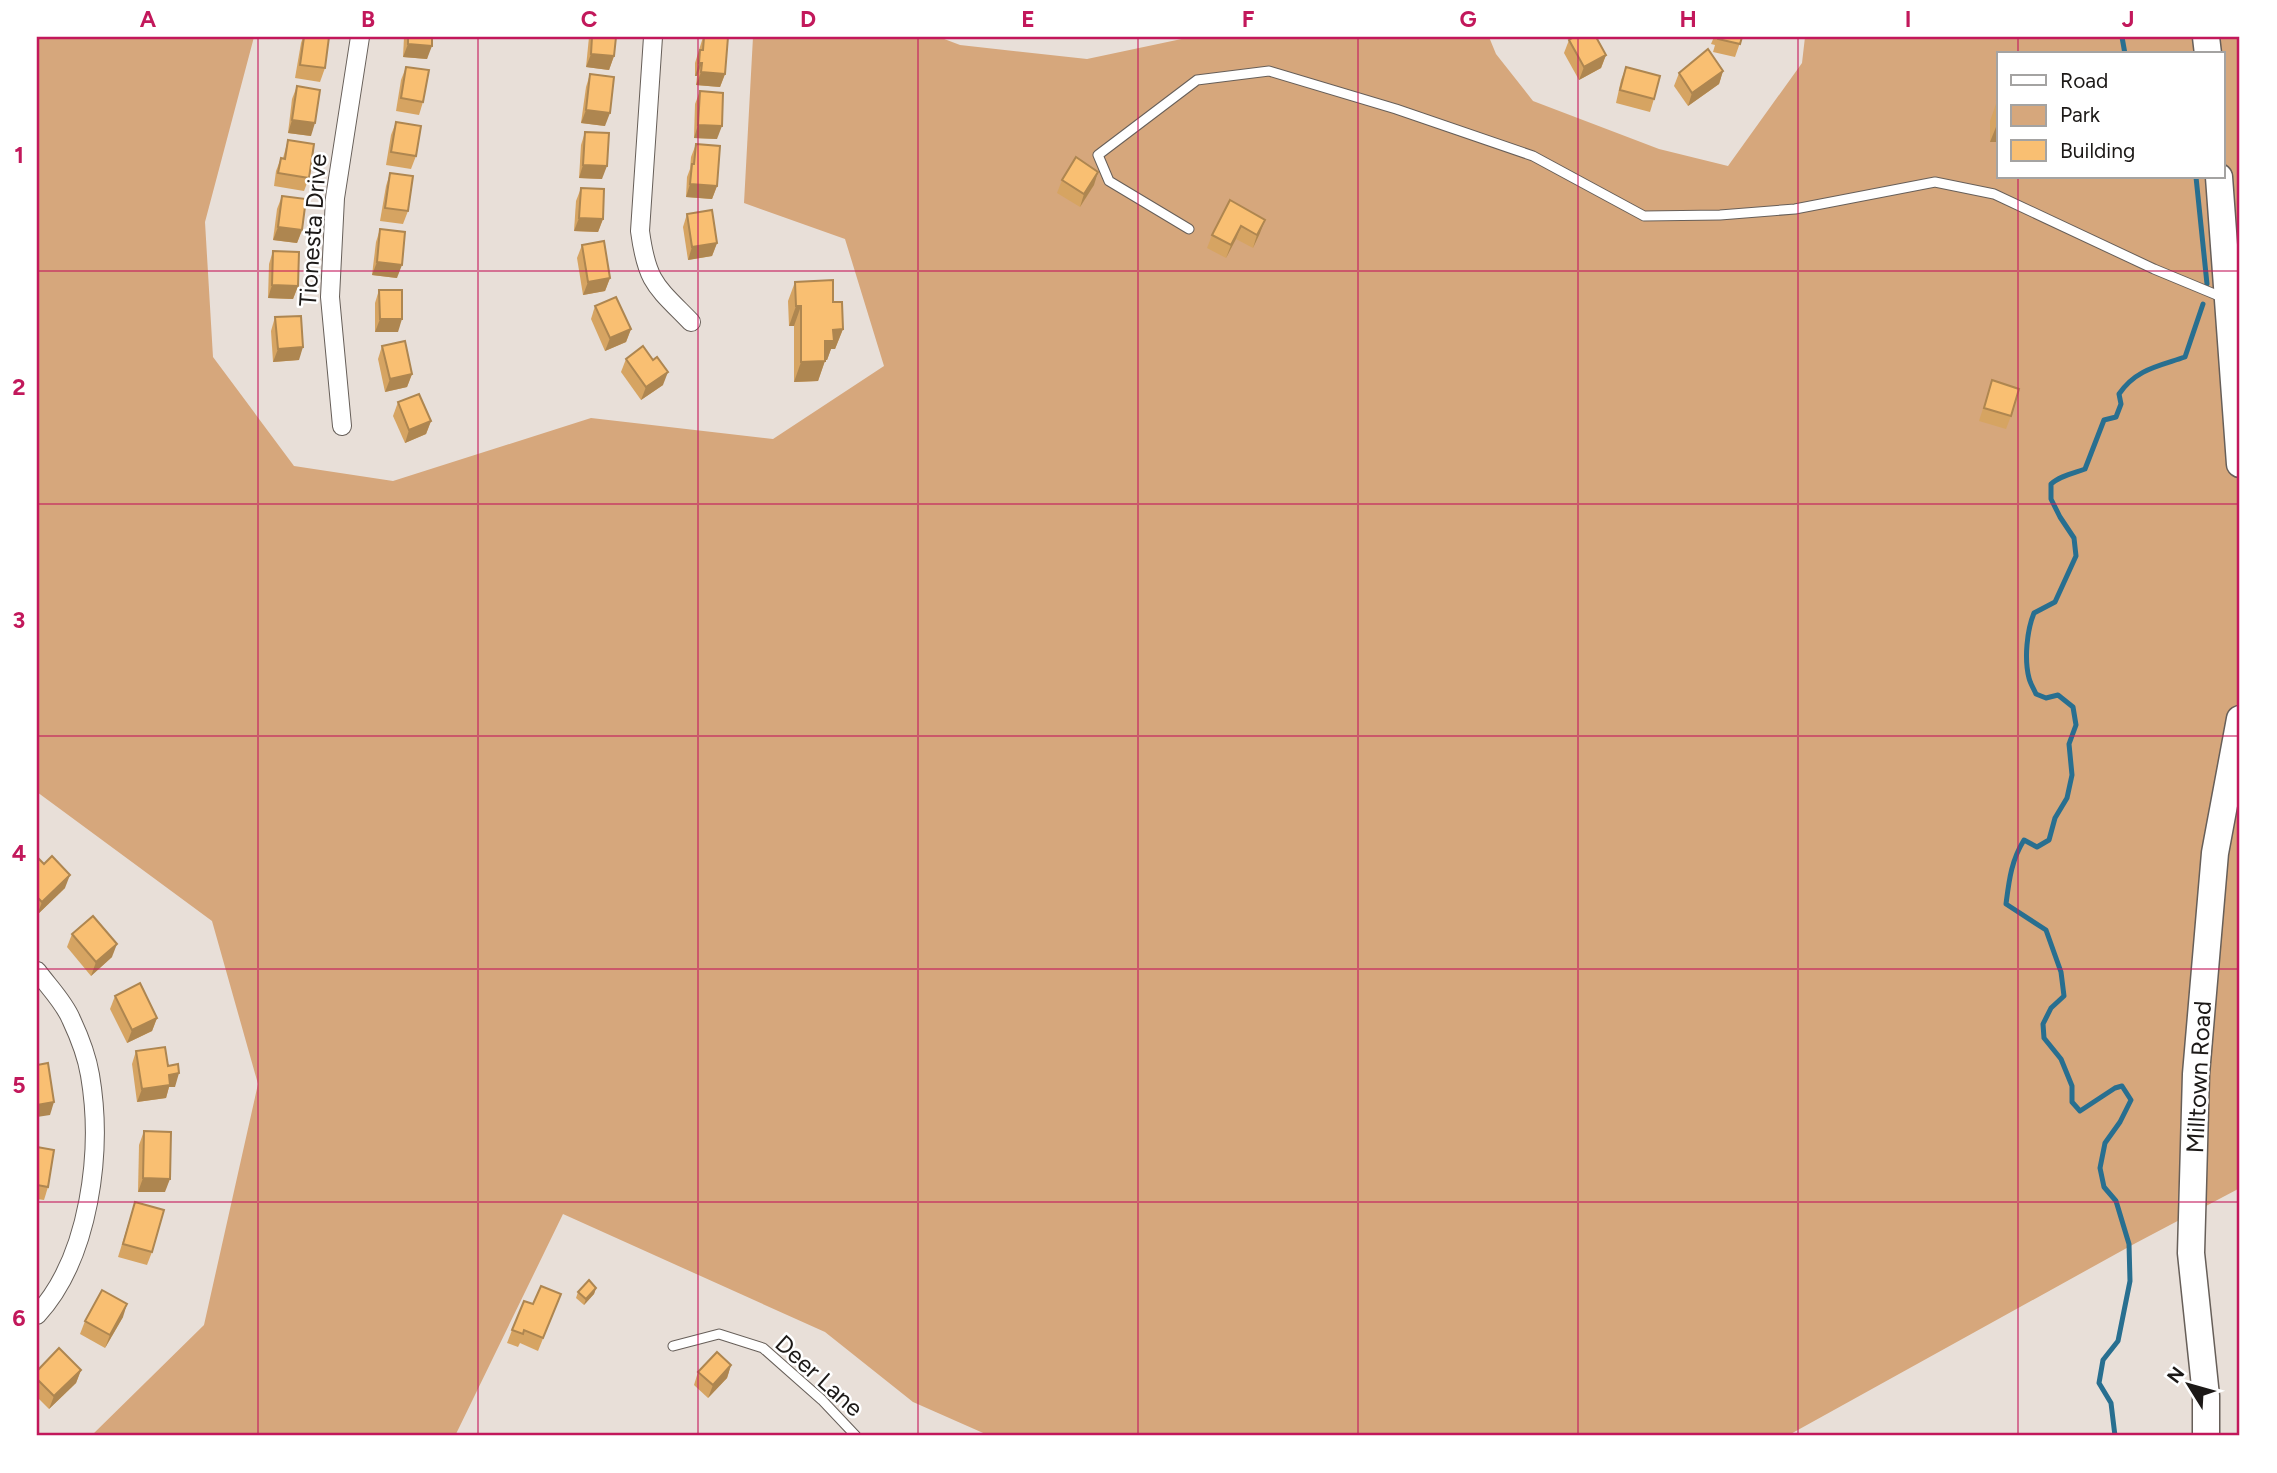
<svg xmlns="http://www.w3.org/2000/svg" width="2277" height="1473" font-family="Figtree,sans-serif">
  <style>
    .green { fill: #d6a77c; fill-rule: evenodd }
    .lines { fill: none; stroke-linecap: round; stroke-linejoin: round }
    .stream { stroke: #286f90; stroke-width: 5 }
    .lane-casing { stroke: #675f59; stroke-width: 11 }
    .street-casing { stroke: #675f59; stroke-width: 20 }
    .secondary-casing { stroke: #675f59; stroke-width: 29 }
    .lane { stroke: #fff; stroke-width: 9 }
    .street { stroke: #fff; stroke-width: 18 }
    .secondary { stroke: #fff; stroke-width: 26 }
    .wall { fill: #d6a462 }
    .shaded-wall { fill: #ae8650 }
    .building { fill: #f9bf72; stroke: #ae8650; stroke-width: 2 }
    .grid { fill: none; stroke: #c2185b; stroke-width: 2; stroke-opacity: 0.55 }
    .labels { text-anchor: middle; stroke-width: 5; stroke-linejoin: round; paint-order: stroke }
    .street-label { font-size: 24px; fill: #1c1917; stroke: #fff }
    .neatline { fill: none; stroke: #c2185b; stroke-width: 2.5 }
    .grid-label { font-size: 23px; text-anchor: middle; font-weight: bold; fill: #c2185b }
  </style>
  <rect width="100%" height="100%" fill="#e8dfd8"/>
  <!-- green -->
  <path class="green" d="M37,37H254L205,222L213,357L294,466L393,481L591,418L773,439L884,366L845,239L744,203L753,37H939L960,45L1087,59L1191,37H1489L1496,54L1533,101L1659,149L1728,166L1802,63L1805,37H2240V1188L2134,1244L1787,1436H990L913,1402L825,1332L563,1214L455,1436H91L204,1325L258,1084L212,921L37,792ZM1999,54H2223V177H1999Z"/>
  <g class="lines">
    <!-- stream -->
    <g class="stream">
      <path d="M2122,37L2125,54"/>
      <path d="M2196,177L2207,284"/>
      <path d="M2115,1436L2111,1403L2099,1383L2103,1360L2118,1341L2130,1281L2129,1244L2116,1201L2104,1187L2100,1168L2105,1143L2120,1122L2131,1100L2122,1086L2115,1088L2080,1111L2072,1102V1086L2061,1059L2044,1038L2043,1024L2051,1008L2064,996L2061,972L2046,930L2006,904C2009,881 2011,861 2024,840L2037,847L2049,840L2055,818L2067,798L2072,775L2069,744L2076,725L2073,707L2058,695L2046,698L2036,694C2034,689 2030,683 2029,678C2024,659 2027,630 2034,613L2055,602L2076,556L2074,538L2060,517L2051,499V484C2059,476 2074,473 2085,469L2104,420L2116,417L2121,404L2119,394C2136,369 2159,366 2185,357L2203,304"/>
    </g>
    <defs>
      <g id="lane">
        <path d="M1189,229L1109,181L1098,155L1197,80L1269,71L1396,109L1533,156L1644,216L1720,215L1795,209L1935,182L1994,194L2154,269L2224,298"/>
        <path d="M673,1346L719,1334L763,1348L822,1400L856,1436"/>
      </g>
      <g id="street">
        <path d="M653,37L640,231C647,283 656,286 691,322"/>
        <path d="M342,426L330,297L335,198L360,37"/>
        <path d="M37,971C48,986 64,1002 71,1019C79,1036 87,1057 90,1075C103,1151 90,1257 37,1315"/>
      </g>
      <g id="secondary">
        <path d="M2206,37L2208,54"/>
        <path d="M2219,177L2240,464"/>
        <path d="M2206,1436V1396L2191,1253L2196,1074L2215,853L2240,719"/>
      </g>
    </defs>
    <!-- lane casing -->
    <use href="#lane" class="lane-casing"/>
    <!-- street casing -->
    <use href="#street" class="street-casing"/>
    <!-- secondary casing -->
    <use href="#secondary" class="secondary-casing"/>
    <!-- lane -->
    <use href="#lane" class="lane"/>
    <!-- street -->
    <use href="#street" class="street"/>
    <!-- secondary -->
    <use href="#secondary" class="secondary"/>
  </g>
  <!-- wall -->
  <g class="wall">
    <path d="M303,37H329L325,68L320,82L295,78L301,43Z"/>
    <path d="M404,37H432L427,59L403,57Z"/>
    <path d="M589,37H616L614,56L609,70L586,67Z"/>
    <path d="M703,37H728L725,74L720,87L696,85L697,76H695V63Z"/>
    <path d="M1714,37H1742L1735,57L1713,52L1715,45L1711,44Z"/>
    <path d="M1569,40L1606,55L1601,68L1579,80L1564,53Z"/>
    <path d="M406,67L423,102L419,115L396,111L401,80Z"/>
    <path d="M1626,67L1654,99L1650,112L1616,103L1621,80Z"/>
    <path d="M1723,71L1719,84L1688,106L1674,86L1679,73Z"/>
    <path d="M590,74L605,126L581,123L586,87Z"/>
    <path d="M297,86L311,136L288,133L292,99Z"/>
    <path d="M700,91L717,139L694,138L695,104Z"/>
    <path d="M1997,101H1999V142H1990V121Z"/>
    <path d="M396,122L416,156L411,169L386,165L391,135Z"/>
    <path d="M585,132L602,179L579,178L581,145Z"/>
    <path d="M288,140L309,178L304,191L274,186L276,171L281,158H283Z"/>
    <path d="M696,144L717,186L712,199L686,197L687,177L690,169L691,157Z"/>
    <path d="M390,173L408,211L403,224L380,221L386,186Z"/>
    <path d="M1062,180L1094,185L1080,207L1057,193Z"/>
    <path d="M581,188L603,219L598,232L574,231L576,201Z"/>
    <path d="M282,196L302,230L297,243L273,240L277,209Z"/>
    <path d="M1230,200L1260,233L1253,248L1236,239L1226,258L1207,248L1212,235Z"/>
    <path d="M687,214L717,243L712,256L688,260L683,227Z"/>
    <path d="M380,229L397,278L372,275L376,242Z"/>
    <path d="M582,245L610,278L605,291L583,295L577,258Z"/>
    <path d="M273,251L298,286L293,299L268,298L269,264Z"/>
    <path d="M795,282L833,302L843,329L835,349H831L827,360H825L818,381L794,382V326H789L788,301Z"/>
    <path d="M379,290L398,332H375V303Z"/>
    <path d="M595,306L631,329L626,342L605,351L591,319Z"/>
    <path d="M275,317L299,360L273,362L271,331Z"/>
    <path d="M382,346L412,374L407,387L385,392L378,359Z"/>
    <path d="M626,359L663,385L641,400L621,372Z"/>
    <path d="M1992,380L2011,416L2006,429L1979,421Z"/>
    <path d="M398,402L431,421L426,434L405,443L393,416Z"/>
    <path d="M37,857L65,888L37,915Z"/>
    <path d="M72,934L112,957L91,976L67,947Z"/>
    <path d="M115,996L157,1018L152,1031L127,1043L110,1009Z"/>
    <path d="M136,1051L168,1066L175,1087H169L166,1098L137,1102L132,1064Z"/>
    <path d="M144,1131L165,1192H138L139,1145Z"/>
    <path d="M37,1147L48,1187L44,1200L37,1199Z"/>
    <path d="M135,1202L152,1252L147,1265L118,1257Z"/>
    <path d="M596,1288L594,1294L584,1305L576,1298L578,1292Z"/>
    <path d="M561,1294L538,1351L520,1343L518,1347L507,1343L512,1330L533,1304Z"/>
    <path d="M123,1317L105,1348L80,1334L85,1321Z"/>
    <path d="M731,1365L727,1378L708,1398L694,1385L698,1372Z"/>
    <path d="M81,1370L76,1383L49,1409L37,1397V1371Z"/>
  </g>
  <!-- shaded-wall -->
  <g class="shaded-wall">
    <path d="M408,44L432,46L427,59L403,57Z"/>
    <path d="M591,54L614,56L609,70L586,67Z"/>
    <path d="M1606,55L1601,68L1579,80L1584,67Z"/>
    <path d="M699,63H702L697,76H695Z"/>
    <path d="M1723,71L1719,84L1688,106L1692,93Z"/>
    <path d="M701,72L725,74L720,87L696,85Z"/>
    <path d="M586,110L610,113L605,126L581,123Z"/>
    <path d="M292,120L315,123L311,136L288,133Z"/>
    <path d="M1998,122H1999V142H1990Z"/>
    <path d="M698,125L722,126L717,139L694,138Z"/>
    <path d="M583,165L607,166L602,179L579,178Z"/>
    <path d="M1098,172L1094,185L1080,207L1084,194Z"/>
    <path d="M690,184L717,186L712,199L686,197Z"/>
    <path d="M579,218L603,219L598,232L574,231Z"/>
    <path d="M1265,220L1260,233L1253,248L1257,235Z"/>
    <path d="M1241,226L1236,239L1226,258L1231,245Z"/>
    <path d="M278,227L302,230L297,243L273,240Z"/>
    <path d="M717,243L712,256L688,260L692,247Z"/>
    <path d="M377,262L402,265L397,278L372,275Z"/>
    <path d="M610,278L605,291L583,295L588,282Z"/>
    <path d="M272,285L298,286L293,299L268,298Z"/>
    <path d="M796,306H801L794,326H789Z"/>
    <path d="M380,319H402L398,332H375Z"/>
    <path d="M631,329L626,342L605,351L610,338Z"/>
    <path d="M843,329L835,349H831L827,360H818L825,341L833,330Z"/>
    <path d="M303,347L299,360L273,362L278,349Z"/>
    <path d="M825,361L818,381L794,382L801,362Z"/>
    <path d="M668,372L663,385L641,400L646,387Z"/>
    <path d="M412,374L407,387L385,392L390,379Z"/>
    <path d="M431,421L426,434L405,443L409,430Z"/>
    <path d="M70,875L65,888L37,915L42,902Z"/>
    <path d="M117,944L112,957L91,976L96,962Z"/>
    <path d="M157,1018L152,1031L127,1043L132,1030Z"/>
    <path d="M179,1073L175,1087H169L166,1098L137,1102L142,1089L169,1075Z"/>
    <path d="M54,1102L50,1115L37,1117V1105Z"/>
    <path d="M143,1178L170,1179L165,1192H138Z"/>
    <path d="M596,1288L594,1294L584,1305L586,1299Z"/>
    <path d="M127,1304L123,1317L105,1348L110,1335Z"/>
    <path d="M731,1365L727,1378L708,1398L713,1385Z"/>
    <path d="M81,1370L76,1383L49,1409L54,1396Z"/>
  </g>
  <!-- building -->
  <g class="building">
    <path d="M304,37H329L325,68L300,65Z"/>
    <path d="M408,37H432V46L408,44Z"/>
    <path d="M592,37H616L614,56L591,54Z"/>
    <path d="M704,37H728L725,74L701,72L702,63H699L700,50H703Z"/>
    <path d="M1574,37H1596L1606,55L1584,67L1569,40Z"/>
    <path d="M1718,37H1742L1740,44L1718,39Z"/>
    <path d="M1708,49L1723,71L1692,93L1679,73Z"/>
    <path d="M406,67L429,70L423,102L401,98Z"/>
    <path d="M1626,67L1660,76L1654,99L1620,90Z"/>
    <path d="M590,74L614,77L610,113L586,110Z"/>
    <path d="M297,86L320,90L315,123L292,120Z"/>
    <path d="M700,91L723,93L722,126L698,125Z"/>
    <path d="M1997,101H1999V122H1998Z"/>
    <path d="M396,122L421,126L416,156L391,152Z"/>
    <path d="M585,132L609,133L607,166L583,165Z"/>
    <path d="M288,140L314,144L309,178L278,173L281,158L285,159Z"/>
    <path d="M696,144L720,146L717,186L690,184L692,164H694Z"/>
    <path d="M1076,157L1098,172L1084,194L1062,180Z"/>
    <path d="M390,173L413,176L408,211L385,208Z"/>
    <path d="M581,188L604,189L603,219L579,218Z"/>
    <path d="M282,196L306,199L302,230L278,227Z"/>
    <path d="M1230,200L1265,220L1257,235L1241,226L1231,245L1212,235Z"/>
    <path d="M712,210L717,243L692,247L687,214Z"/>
    <path d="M380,229L405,232L402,265L377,262Z"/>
    <path d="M604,241L610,278L588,282L582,245Z"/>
    <path d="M273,251L299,252L298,286L272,285Z"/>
    <path d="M833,280V302H842L843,329L833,330L834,341H825V361L801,362V306H796L795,282Z"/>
    <path d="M379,290H402V319H380Z"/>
    <path d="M616,297L631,329L610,338L595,306Z"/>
    <path d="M301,316L303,347L278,349L275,317Z"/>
    <path d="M405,341L412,374L390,379L382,346Z"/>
    <path d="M643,346L653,360L657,357L668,372L646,387L626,359Z"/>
    <path d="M1992,380L2019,389L2011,416L1984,408Z"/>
    <path d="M419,394L431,421L409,430L398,402Z"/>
    <path d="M52,856L70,875L42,902L37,897V857L44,864Z"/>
    <path d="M93,916L117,944L96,962L72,934Z"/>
    <path d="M140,983L157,1018L132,1030L115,996Z"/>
    <path d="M165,1047L168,1066L178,1064L179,1073L169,1075L170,1085L142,1089L136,1051Z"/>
    <path d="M48,1063L54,1102L37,1105V1065Z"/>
    <path d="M144,1131L171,1132L170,1179L143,1178Z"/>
    <path d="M37,1147L54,1150L48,1187L37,1185Z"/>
    <path d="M135,1202L164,1210L152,1252L123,1244Z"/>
    <path d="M589,1280L596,1288L586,1299L578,1292Z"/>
    <path d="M541,1286L561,1294L543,1338L524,1330L523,1334L512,1330L524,1301L533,1304Z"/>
    <path d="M102,1290L127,1304L110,1335L85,1321Z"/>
    <path d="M59,1348L81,1370L54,1396L37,1379V1371Z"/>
    <path d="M717,1352L731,1365L713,1385L698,1372Z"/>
  </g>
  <!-- grid -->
  <path class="grid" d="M258,37V1436M478,37V1436M698,37V1436M918,37V1436M1138,37V1436M1358,37V1436M1578,37V1436M1798,37V1436M2018,37V54M2018,177V1436M37,271H2240M37,504H2240M37,736H2240M37,969H2240M37,1202H2240"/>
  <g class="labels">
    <!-- street labels -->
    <g class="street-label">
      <text transform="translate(313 230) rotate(-86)" y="8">Tionesta Drive</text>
      <text transform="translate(2199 1077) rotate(-87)" y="8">Milltown Road</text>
      <text transform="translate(819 1376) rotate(42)" y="8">Deer Lane</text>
    </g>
  </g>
  <!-- border -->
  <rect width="2277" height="1473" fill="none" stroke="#ffffff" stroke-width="77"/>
  <!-- legend -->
  <rect x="1997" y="52" width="228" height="126" fill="#ffffff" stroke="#a4a3a2" stroke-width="2"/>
  <rect x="2011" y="75" width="35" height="10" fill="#ffffff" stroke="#a4a3a2" stroke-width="2"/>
  <text x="2060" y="88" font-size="21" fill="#1c1917">Road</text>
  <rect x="2011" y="105" width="35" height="21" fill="#d6a77c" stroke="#a4a3a2" stroke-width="2"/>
  <text x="2060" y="122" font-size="21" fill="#1c1917">Park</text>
  <rect x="2011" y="140" width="35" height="21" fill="#f9bf72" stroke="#a4a3a2" stroke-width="2"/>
  <text x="2060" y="158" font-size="21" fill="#1c1917">Building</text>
  <!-- north arrow -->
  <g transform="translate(2189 1385) rotate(307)" stroke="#ffffff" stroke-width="5" paint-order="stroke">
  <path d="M0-5L12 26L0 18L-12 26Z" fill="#1c1917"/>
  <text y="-10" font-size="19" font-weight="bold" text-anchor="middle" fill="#1c1917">N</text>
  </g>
  <rect x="38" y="38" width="2200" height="1396" class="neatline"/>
  <g class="grid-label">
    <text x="148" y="27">A</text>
    <text x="368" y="27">B</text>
    <text x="589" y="27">C</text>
    <text x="808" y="27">D</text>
    <text x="1028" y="27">E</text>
    <text x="1248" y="27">F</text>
    <text x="1468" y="27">G</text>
    <text x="1688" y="27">H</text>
    <text x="1908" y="27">I</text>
    <text x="2128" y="27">J</text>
    <text x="19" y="163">1</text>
    <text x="19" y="395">2</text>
    <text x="19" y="628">3</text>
    <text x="19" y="861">4</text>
    <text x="19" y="1093">5</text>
    <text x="19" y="1326">6</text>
  </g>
</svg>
